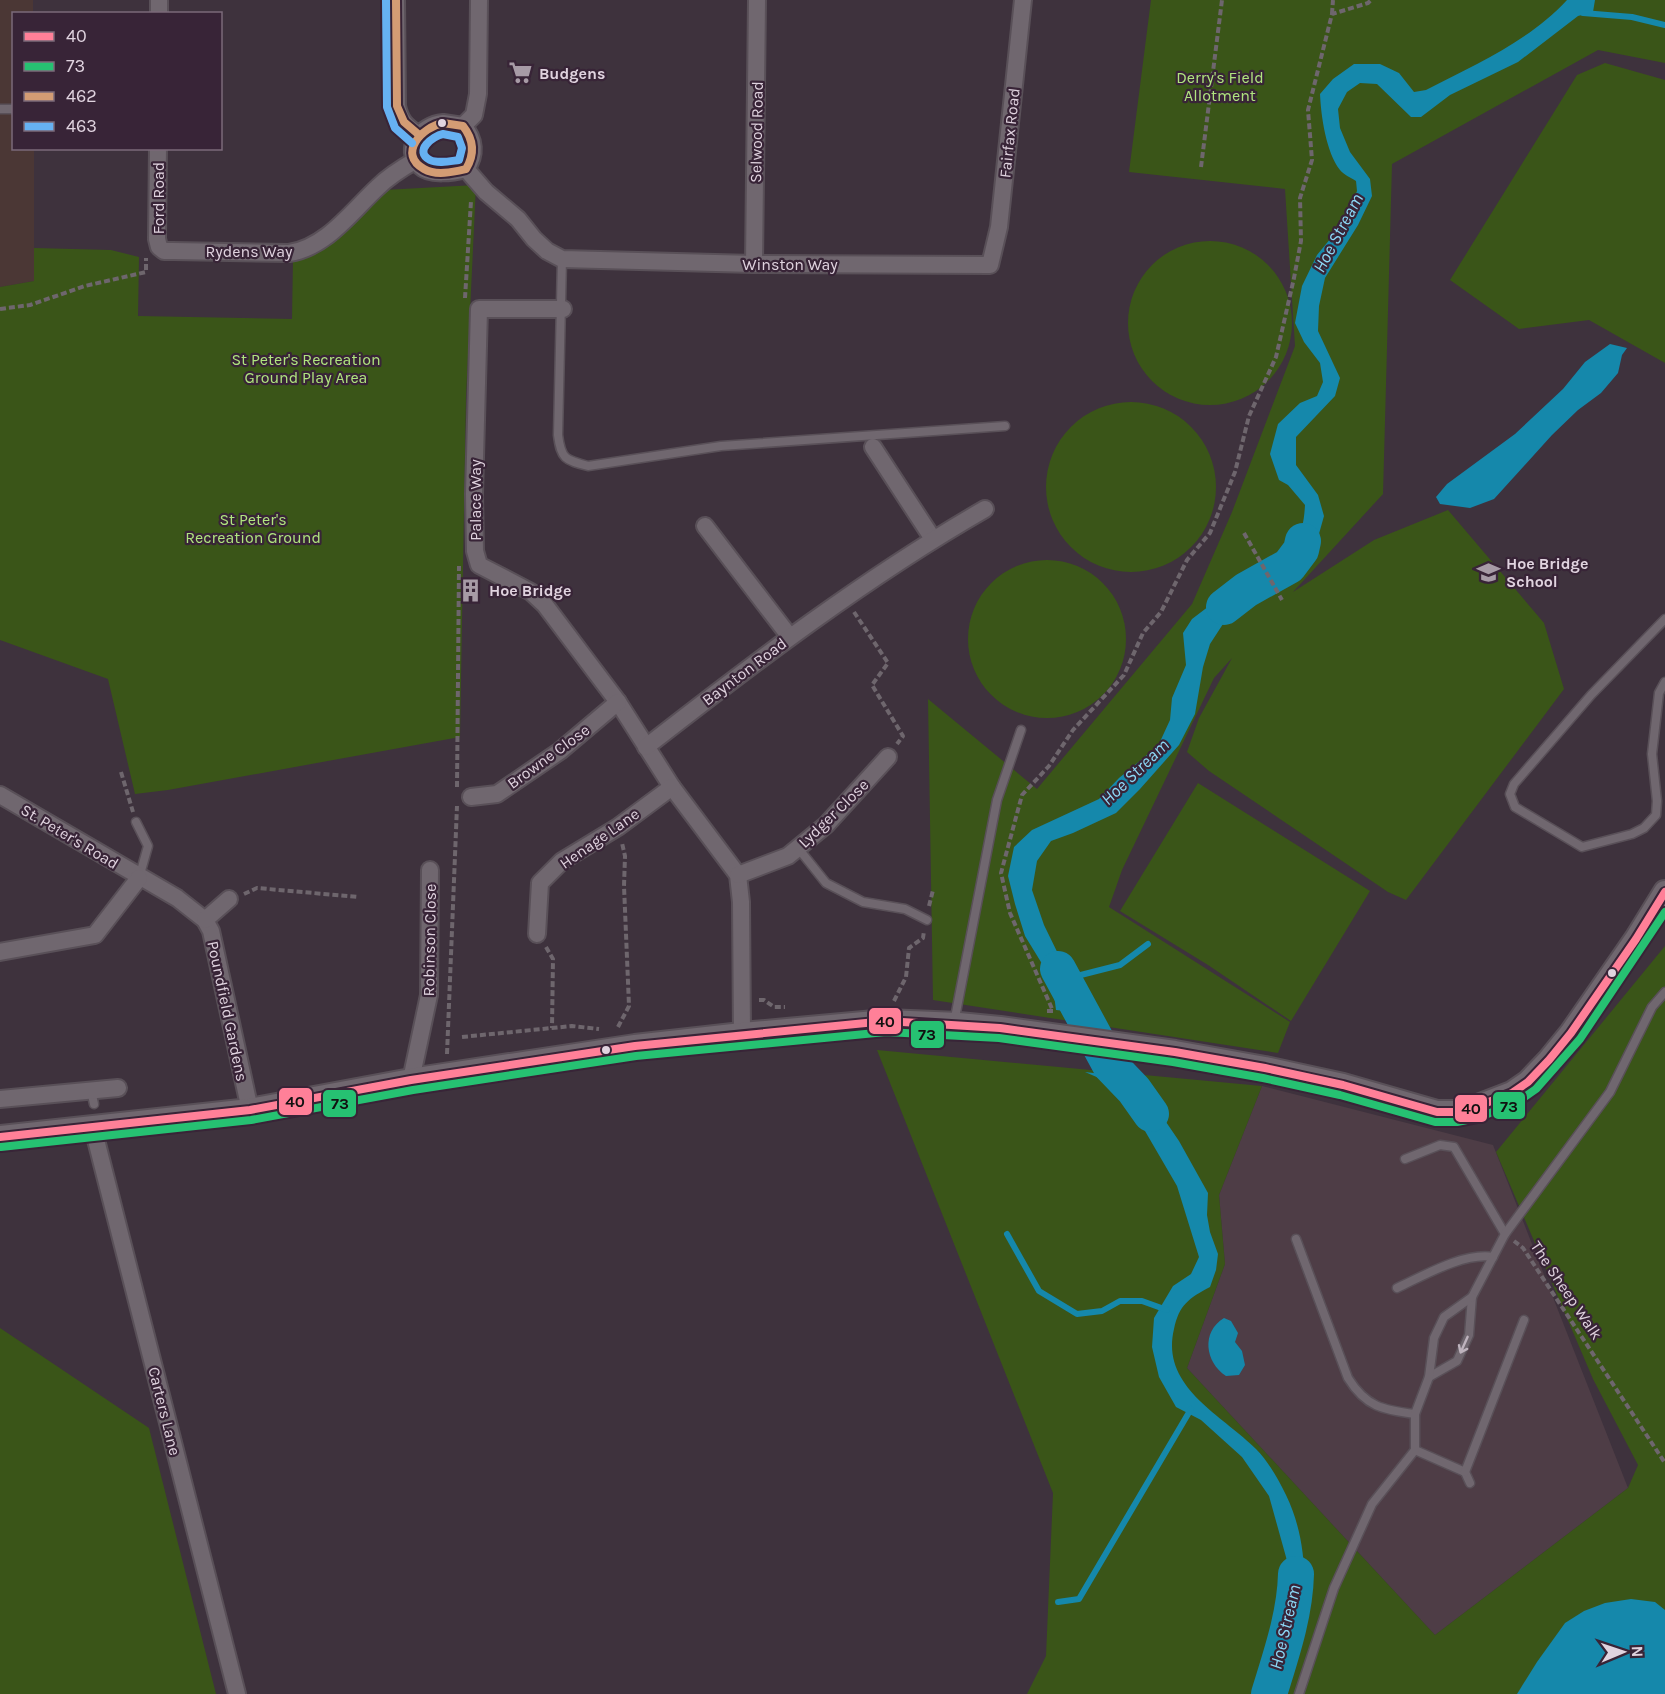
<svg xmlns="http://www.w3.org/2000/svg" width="1665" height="1694" font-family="Karla,sans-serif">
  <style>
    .commercial { fill: #4e3d46 }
    .industrial { fill: #4b3735 }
    .green { fill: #3a5518 }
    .water { fill: #1588ab }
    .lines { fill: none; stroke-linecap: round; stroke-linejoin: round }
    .stream { stroke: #1588ab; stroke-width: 6 }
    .river { stroke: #1588ab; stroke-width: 36 }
    .service-casing { stroke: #595058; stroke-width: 11 }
    .minor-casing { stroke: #595058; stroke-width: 20 }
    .secondary-casing { stroke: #595058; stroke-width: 26 }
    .path { stroke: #6e666d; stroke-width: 4; stroke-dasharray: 6 3; stroke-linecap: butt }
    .service { stroke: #70676f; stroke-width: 8 }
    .minor { stroke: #70676f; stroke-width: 16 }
    .secondary { stroke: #70676f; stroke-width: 22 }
    .bus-1-casing { stroke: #382437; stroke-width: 12 }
    .bus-2-casing { stroke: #382437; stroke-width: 12 }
    .bus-3-casing { stroke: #382437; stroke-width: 12 }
    .bus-4-casing { stroke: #382437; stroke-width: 12 }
    .bus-1 { stroke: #ff8098; stroke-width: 8 }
    .bus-2 { stroke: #26c172; stroke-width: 8 }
    .bus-3 { stroke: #d39c74; stroke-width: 8 }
    .bus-4 { stroke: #66b1f2; stroke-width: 8 }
    .oneway { stroke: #beb3bd }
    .bus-dot { fill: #e0d3df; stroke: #382437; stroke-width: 2 }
    .labels { text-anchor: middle; stroke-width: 4.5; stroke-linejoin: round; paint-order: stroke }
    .poi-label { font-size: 16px; font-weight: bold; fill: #e0d3df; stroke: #382437; text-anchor: start }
    .park-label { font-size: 16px; fill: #b0e57f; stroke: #382437 }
    .street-label { font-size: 16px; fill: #e0d3df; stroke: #382437 }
    .water-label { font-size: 18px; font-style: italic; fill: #8cd8f6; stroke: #382437 }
    .line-badge { stroke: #382437; stroke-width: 2 }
    .pale-badge-label { font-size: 16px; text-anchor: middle; font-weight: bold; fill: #111 }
  </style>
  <rect width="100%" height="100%" fill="#3e323d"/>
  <!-- commercial -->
  <path class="commercial" d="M1262,1086L1493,1145L1628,1488L1435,1635L1187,1368L1225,1264L1219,1195Z"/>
  <!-- industrial -->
  <path class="industrial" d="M0,0H33V13L14,14V148L34,149V281L0,287Z"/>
  <!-- green -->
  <g class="green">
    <path d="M1151,0H1665V63L1598,50L1392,164L1383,494L1293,592L1374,540L1448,510L1544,623L1564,689L1406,900L1388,892L1209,771L1187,752L1199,718L1232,658L1214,678L1122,870L1109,907L1290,1022L1278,1053L933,1000L928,699L1037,789L1192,604L1232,512L1295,346L1285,189L1129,172Z"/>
    <path d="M1605,63L1665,80V363L1589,320L1519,329L1450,280L1577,75Z"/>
    <path d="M476,185L466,397L460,737L168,790L135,794L108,679L0,640V287L34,281V248L111,250L139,257L138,316L292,319L293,259L311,256L323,247L384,190Z"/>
    <circle cx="1210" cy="323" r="82"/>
    <circle cx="1131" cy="487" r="85"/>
    <circle cx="1047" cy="639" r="79"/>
    <path d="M1198,783L1370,891L1291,1021L1208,965L1120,911Z"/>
    <path d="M1665,946V1694H1027L1046,1656L1053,1493L877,1050L1262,1086L1219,1195L1225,1264L1187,1368L1435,1635L1628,1488L1638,1465L1593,1379L1496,1152Z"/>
    <path d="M0,1328L149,1428L216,1694H0Z"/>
  </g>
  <!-- water -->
  <g class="water">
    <path d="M1567,0H1595L1593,12L1578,16L1518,62L1450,95L1421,117H1411L1377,84L1360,83L1347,92L1338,109L1340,128L1350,152L1370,179L1372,196L1358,225L1325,278L1319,306L1318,331L1340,378L1335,396L1296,437V465L1318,495L1324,516L1315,548L1302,568L1280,585L1265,560C1295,544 1303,541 1305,505L1288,485L1279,480L1270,454L1278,424L1300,403L1317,396L1323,382L1320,363L1304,342L1295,323L1302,286L1317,255L1345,221L1357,191L1356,181C1351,178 1343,174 1340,170C1326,152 1321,116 1320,94L1333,79L1354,64H1380L1399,73L1414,92L1426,90C1476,64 1528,42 1567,0Z"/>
    <path d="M1610,344L1627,348L1622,355L1618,373L1601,393L1578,410L1552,435L1494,499L1470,508L1440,504L1436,497L1447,484L1515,434L1563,389L1585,362Z"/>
    <path d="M1259,568L1270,589L1259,592L1223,624L1210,644L1203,667L1195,714L1179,745L1140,789L1116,813L1073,833L1051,841L1037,861L1032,890L1044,925L1065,968L1094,1014L1056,1010L1052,980L1025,936L1015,904L1008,876L1014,847L1032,830L1099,799L1119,778L1158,746L1170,720L1172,698L1186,665L1183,633L1192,619Z"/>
    <path d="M1085,1072L1136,1078L1179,1141L1208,1193L1207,1215L1210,1232L1218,1254L1216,1270L1210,1287C1189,1298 1179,1305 1174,1329C1160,1387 1222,1415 1256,1449C1268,1461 1279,1480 1286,1495C1306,1536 1308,1585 1300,1629L1282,1620L1291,1575L1269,1496L1242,1457L1201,1420L1176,1407L1159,1377L1152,1347L1154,1318L1173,1286L1191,1274L1199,1257L1177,1186L1138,1119L1115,1085Z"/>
    <path d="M1224,1318L1231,1321L1238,1333L1235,1342L1242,1351L1245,1365L1239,1375L1226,1376C1205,1362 1201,1332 1224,1318Z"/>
    <path d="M1631,1599L1655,1602L1665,1610V1694H1517L1537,1662L1565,1623L1584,1611L1605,1603Z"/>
    <path d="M1277,1631L1297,1640L1278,1694H1258Z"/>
  </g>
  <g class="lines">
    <!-- stream -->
    <g class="stream">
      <path d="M1583,13L1632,17L1665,25"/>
      <path d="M1065,979L1120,965L1148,944"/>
      <path d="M1007,1234L1039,1291L1077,1314L1102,1311L1120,1301H1142L1167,1310"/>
      <path d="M1058,1602L1079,1599L1191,1409"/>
    </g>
    <!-- river -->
    <g class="river">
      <path d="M1224,607L1246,590L1289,566L1301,550L1303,541"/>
      <path d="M1058,969L1110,1065L1134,1090L1151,1114"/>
      <path d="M1269,1694C1281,1655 1295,1615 1296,1574"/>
    </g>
    <defs>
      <g id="service">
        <path d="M0,109H14"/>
        <path d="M562,259L558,435C561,459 565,460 588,466L721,446L1005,426"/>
        <path d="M1665,619L1591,695L1514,784L1510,794L1515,807L1582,847L1632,834L1644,828L1656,815L1657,801L1652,754L1659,693L1665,682"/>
        <path d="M136,822L148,846L139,878"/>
        <path d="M798,848L826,883L863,902L905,909L927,920"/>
        <path d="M954,1023L997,800L1021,730"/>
        <path d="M91,1090L94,1104"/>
        <path d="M1405,1159L1440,1145L1454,1147L1505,1234"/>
        <path d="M1296,1239L1348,1378C1366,1407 1383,1410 1415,1414"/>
        <path d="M1397,1288C1423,1276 1464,1252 1493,1257"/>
        <path d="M1429,1377L1457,1361L1469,1335L1472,1297L1505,1234L1610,1092L1652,1007L1665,992"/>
        <path d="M1415,1450L1465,1472L1470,1483"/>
        <path d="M1465,1472L1524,1320"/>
        <path d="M1299,1694L1334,1588L1372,1504L1415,1450V1414L1429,1377L1434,1338L1444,1317L1472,1297"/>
      </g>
      <g id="minor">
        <path d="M396,0L397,106C400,120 405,126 418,134"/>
        <path d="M159,14V0"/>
        <path d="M443,123L463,126C475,139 476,155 466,169C454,172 430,176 420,166C402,148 421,125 443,123Z"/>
        <path d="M463,126L474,115L478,94L479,0"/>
        <path d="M158,148L157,239L159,247L164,251H173L289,253C326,248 352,211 378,187C389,176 402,168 416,160"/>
        <path d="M466,169L486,192L518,219L534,239L547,251L562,259L754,264L990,265L999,227L1023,0"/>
        <path d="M754,264L757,0"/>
        <path d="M563,309H479L474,494L475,551L479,565L531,592L545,605L618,702L672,787L738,875L741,902L742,1034"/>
        <path d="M873,447L933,539"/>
        <path d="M705,526L790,637"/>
        <path d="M646,747C755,662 865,578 985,509"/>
        <path d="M0,795L177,898L205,920L211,931L250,1110"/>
        <path d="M471,797L497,794L560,751L618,702"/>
        <path d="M738,875L788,856L826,825L888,757"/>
        <path d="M205,920L229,899"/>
        <path d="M537,934L540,883L562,861L618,827L672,787"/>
        <path d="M0,952L95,935L139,878"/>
        <path d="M411,1080L429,995L430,870"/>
        <path d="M0,1099L118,1088"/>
        <path d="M93,1128L237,1694"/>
      </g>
      <path id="secondary" d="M0,1137L250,1110L411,1080L635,1046L742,1034L886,1021L959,1024L1000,1028L1175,1052L1265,1068L1343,1085L1437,1112H1456L1473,1108L1512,1093L1528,1082L1549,1060L1571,1033L1636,939L1665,892"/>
    </defs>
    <!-- service casing -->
    <use href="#service" class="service-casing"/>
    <!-- minor casing -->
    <use href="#minor" class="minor-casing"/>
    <!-- secondary casing -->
    <use href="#secondary" class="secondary-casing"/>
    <!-- path -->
    <g class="path">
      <path d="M1332,14L1333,0"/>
      <path d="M1201,167L1222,0"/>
      <path d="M465,298L471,201"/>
      <path d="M0,309L30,305L85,286L146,272V258"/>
      <path d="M1244,533L1282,600"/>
      <path d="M854,612L888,663L872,685L903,736L897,744"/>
      <path d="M121,772L133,812"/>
      <path d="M457,787L459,566"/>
      <path d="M244,894L257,888L358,897"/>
      <path d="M929,906L933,890"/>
      <path d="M546,947L553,959L552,1028"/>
      <path d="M759,1000H764L774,1007H785"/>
      <path d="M894,1001L906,977L909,948L923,938L924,931"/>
      <path d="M1047,1011H1053L1010,913L1001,873L1022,795L1049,766L1073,730L1124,675L1143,633L1161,612L1187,560L1210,533L1235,472L1249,416L1276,357L1294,278L1301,241L1300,198L1312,160L1308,110L1332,14L1368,3L1371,0"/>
      <path d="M618,1027L629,1006L624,886L625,856L622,843"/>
      <path d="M462,1037L572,1026L599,1029"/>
      <path d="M447,1054L457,806"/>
      <path d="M1514,1241L1523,1248L1665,1463"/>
    </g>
    <!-- service -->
    <use href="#service" class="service"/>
    <!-- minor -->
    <use href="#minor" class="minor"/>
    <!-- secondary -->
    <use href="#secondary" class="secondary"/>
    <defs>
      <path id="bus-1" d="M0,1137L250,1110L411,1080L635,1046L886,1021L1000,1028L1175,1052L1265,1068L1343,1085L1437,1112H1456L1473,1108L1512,1093L1528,1082L1549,1060L1571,1033L1636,939L1665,892"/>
      <path id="bus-2" d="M1,1147L251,1120L413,1090L636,1056L886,1032L999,1038L1173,1062L1263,1078L1340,1095L1435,1122H1457L1477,1118L1516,1103L1536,1089L1580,1039L1665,912"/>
      <g id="bus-3">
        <path d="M396,0L397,106L404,122L418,134"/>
        <path d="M443,123L463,126C474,140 475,154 466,169C453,172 436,176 424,169C397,154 422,127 443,123Z"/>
      </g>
      <g id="bus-4">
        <path d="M386,0L387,107L395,128L412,143"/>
        <path d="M443,134L458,137L462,148L459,160C451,161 438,164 430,160C413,151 433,136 443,134Z"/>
      </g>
    </defs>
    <!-- bus-1 casing -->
    <use href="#bus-1" class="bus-1-casing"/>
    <!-- bus-2 casing -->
    <use href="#bus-2" class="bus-2-casing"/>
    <!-- bus-3 casing -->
    <use href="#bus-3" class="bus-3-casing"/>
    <!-- bus-4 casing -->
    <use href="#bus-4" class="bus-4-casing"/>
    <!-- bus-1 -->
    <use href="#bus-1" class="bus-1"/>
    <!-- bus-2 -->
    <use href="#bus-2" class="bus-2"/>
    <!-- bus-3 -->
    <use href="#bus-3" class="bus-3"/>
    <!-- bus-4 -->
    <use href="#bus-4" class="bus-4"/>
  </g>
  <!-- one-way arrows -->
  <defs><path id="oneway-shaft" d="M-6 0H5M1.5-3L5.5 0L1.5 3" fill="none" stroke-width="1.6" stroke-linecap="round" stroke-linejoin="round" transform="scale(1.5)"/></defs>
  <use class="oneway" href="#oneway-shaft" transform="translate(1464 1345) rotate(114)"/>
  <!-- icons -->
  <defs>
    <symbol id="supermarket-bare" viewBox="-9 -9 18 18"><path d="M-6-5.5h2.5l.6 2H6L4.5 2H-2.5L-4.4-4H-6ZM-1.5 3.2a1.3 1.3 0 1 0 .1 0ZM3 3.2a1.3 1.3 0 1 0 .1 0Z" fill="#a79ba6" stroke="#382437" stroke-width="2.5" paint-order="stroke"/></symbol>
    <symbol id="school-bare" viewBox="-9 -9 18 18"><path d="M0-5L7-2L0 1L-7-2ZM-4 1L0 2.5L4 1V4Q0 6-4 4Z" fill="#a79ba6" stroke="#382437" stroke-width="2.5" paint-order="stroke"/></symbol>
    <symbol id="building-bare" viewBox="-9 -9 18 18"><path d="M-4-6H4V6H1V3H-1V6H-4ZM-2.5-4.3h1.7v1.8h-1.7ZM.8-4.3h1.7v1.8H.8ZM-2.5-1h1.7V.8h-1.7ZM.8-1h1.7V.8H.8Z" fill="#a79ba6" stroke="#382437" stroke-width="2.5" paint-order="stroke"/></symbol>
  </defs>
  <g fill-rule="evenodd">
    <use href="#supermarket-bare" x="504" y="56" width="33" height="33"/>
    <use href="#school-bare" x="1472" y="556" width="33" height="33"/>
    <use href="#building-bare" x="454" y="574" width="33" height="33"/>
  </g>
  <!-- markers -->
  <g class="bus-dot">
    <circle cx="442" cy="123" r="5"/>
    <circle cx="1612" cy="973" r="5"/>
    <circle cx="606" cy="1050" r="5"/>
  </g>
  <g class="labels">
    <!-- poi labels -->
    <g class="poi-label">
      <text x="539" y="79">Budgens</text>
      <text x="1506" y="569">Hoe Bridge<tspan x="1506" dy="18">School</tspan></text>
      <text x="489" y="596">Hoe Bridge</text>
    </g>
    <!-- park labels -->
    <g class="park-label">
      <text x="1220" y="83">Derry's Field<tspan x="1220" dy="18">Allotment</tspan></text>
      <text x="306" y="365">St Peter's Recreation<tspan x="306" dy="18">Ground Play Area</tspan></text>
      <text x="253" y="525">St Peter's<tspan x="253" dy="18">Recreation Ground</tspan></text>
    </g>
    <!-- street labels -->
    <g class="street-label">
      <text transform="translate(756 132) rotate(-89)" y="6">Selwood Road</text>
      <text transform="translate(1009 133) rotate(-84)" y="6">Fairfax Road</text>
      <text transform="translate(158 198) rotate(-90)" y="6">Ford Road</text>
      <text x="249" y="257">Rydens Way</text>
      <text x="790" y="270">Winston Way</text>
      <text transform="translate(475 500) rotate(-90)" y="6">Palace Way</text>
      <text transform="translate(744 671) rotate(-37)" y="6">Baynton Road</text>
      <text transform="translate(548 756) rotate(-36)" y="6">Browne Close</text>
      <text transform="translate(833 813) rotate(-44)" y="6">Lydger Close</text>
      <text transform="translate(70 836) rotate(31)" y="6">St. Peter's Road</text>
      <text transform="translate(599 838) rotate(-35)" y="6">Henage Lane</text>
      <text transform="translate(429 940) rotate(-89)" y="6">Robinson Close</text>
      <text transform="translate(228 1011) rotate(78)" y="6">Poundfield Gardens</text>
      <text transform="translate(1567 1290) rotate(56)" y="6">The Sheep Walk</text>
      <text transform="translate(165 1411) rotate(76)" y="6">Carters Lane</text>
    </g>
    <!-- water labels -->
    <g class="water-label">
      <text transform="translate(1338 233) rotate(-62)" y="6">Hoe Stream</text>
      <text transform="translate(1135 772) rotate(-44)" y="6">Hoe Stream</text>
      <text transform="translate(1285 1627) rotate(-77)" y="6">Hoe Stream</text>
    </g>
  </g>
  <g class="line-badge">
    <rect x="868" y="1007" width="34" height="28" rx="6" fill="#ff8098"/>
    <rect x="910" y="1020" width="35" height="29" rx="6" fill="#26c172"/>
    <rect x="278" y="1087" width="35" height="29" rx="6" fill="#ff8098"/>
    <rect x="322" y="1089" width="35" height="29" rx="6" fill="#26c172"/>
    <rect x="1492" y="1091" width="34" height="29" rx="6" fill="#26c172"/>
    <rect x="1454" y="1094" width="34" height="29" rx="6" fill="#ff8098"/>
  </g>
  <g class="pale-badge-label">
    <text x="885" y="1027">40</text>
    <text x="927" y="1040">73</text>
    <text x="295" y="1107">40</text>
    <text x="340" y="1109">73</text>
    <text x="1509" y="1112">73</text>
    <text x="1471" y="1114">40</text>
  </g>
  <!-- legend -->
  <rect x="12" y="12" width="210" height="138" fill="#382437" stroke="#7b6a7a" stroke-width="1.5"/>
  <rect x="24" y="32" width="30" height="9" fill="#ff8098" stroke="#7b6a7a" stroke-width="1.5"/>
  <text x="66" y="42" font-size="18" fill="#e0d3df">40</text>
  <rect x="24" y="62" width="30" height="9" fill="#26c172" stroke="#7b6a7a" stroke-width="1.5"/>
  <text x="66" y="72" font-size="18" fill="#e0d3df">73</text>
  <rect x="24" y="92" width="30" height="9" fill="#d39c74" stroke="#7b6a7a" stroke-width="1.5"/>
  <text x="66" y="102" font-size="18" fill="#e0d3df">462</text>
  <rect x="24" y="122" width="30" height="9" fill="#66b1f2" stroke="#7b6a7a" stroke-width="1.5"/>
  <text x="66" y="132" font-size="18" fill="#e0d3df">463</text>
  <!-- north arrow -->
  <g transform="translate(1623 1652) rotate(88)" stroke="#382437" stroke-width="4.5" paint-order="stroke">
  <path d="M0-4.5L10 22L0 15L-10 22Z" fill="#e0d3df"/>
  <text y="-9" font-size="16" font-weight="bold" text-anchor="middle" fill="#e0d3df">N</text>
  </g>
</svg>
